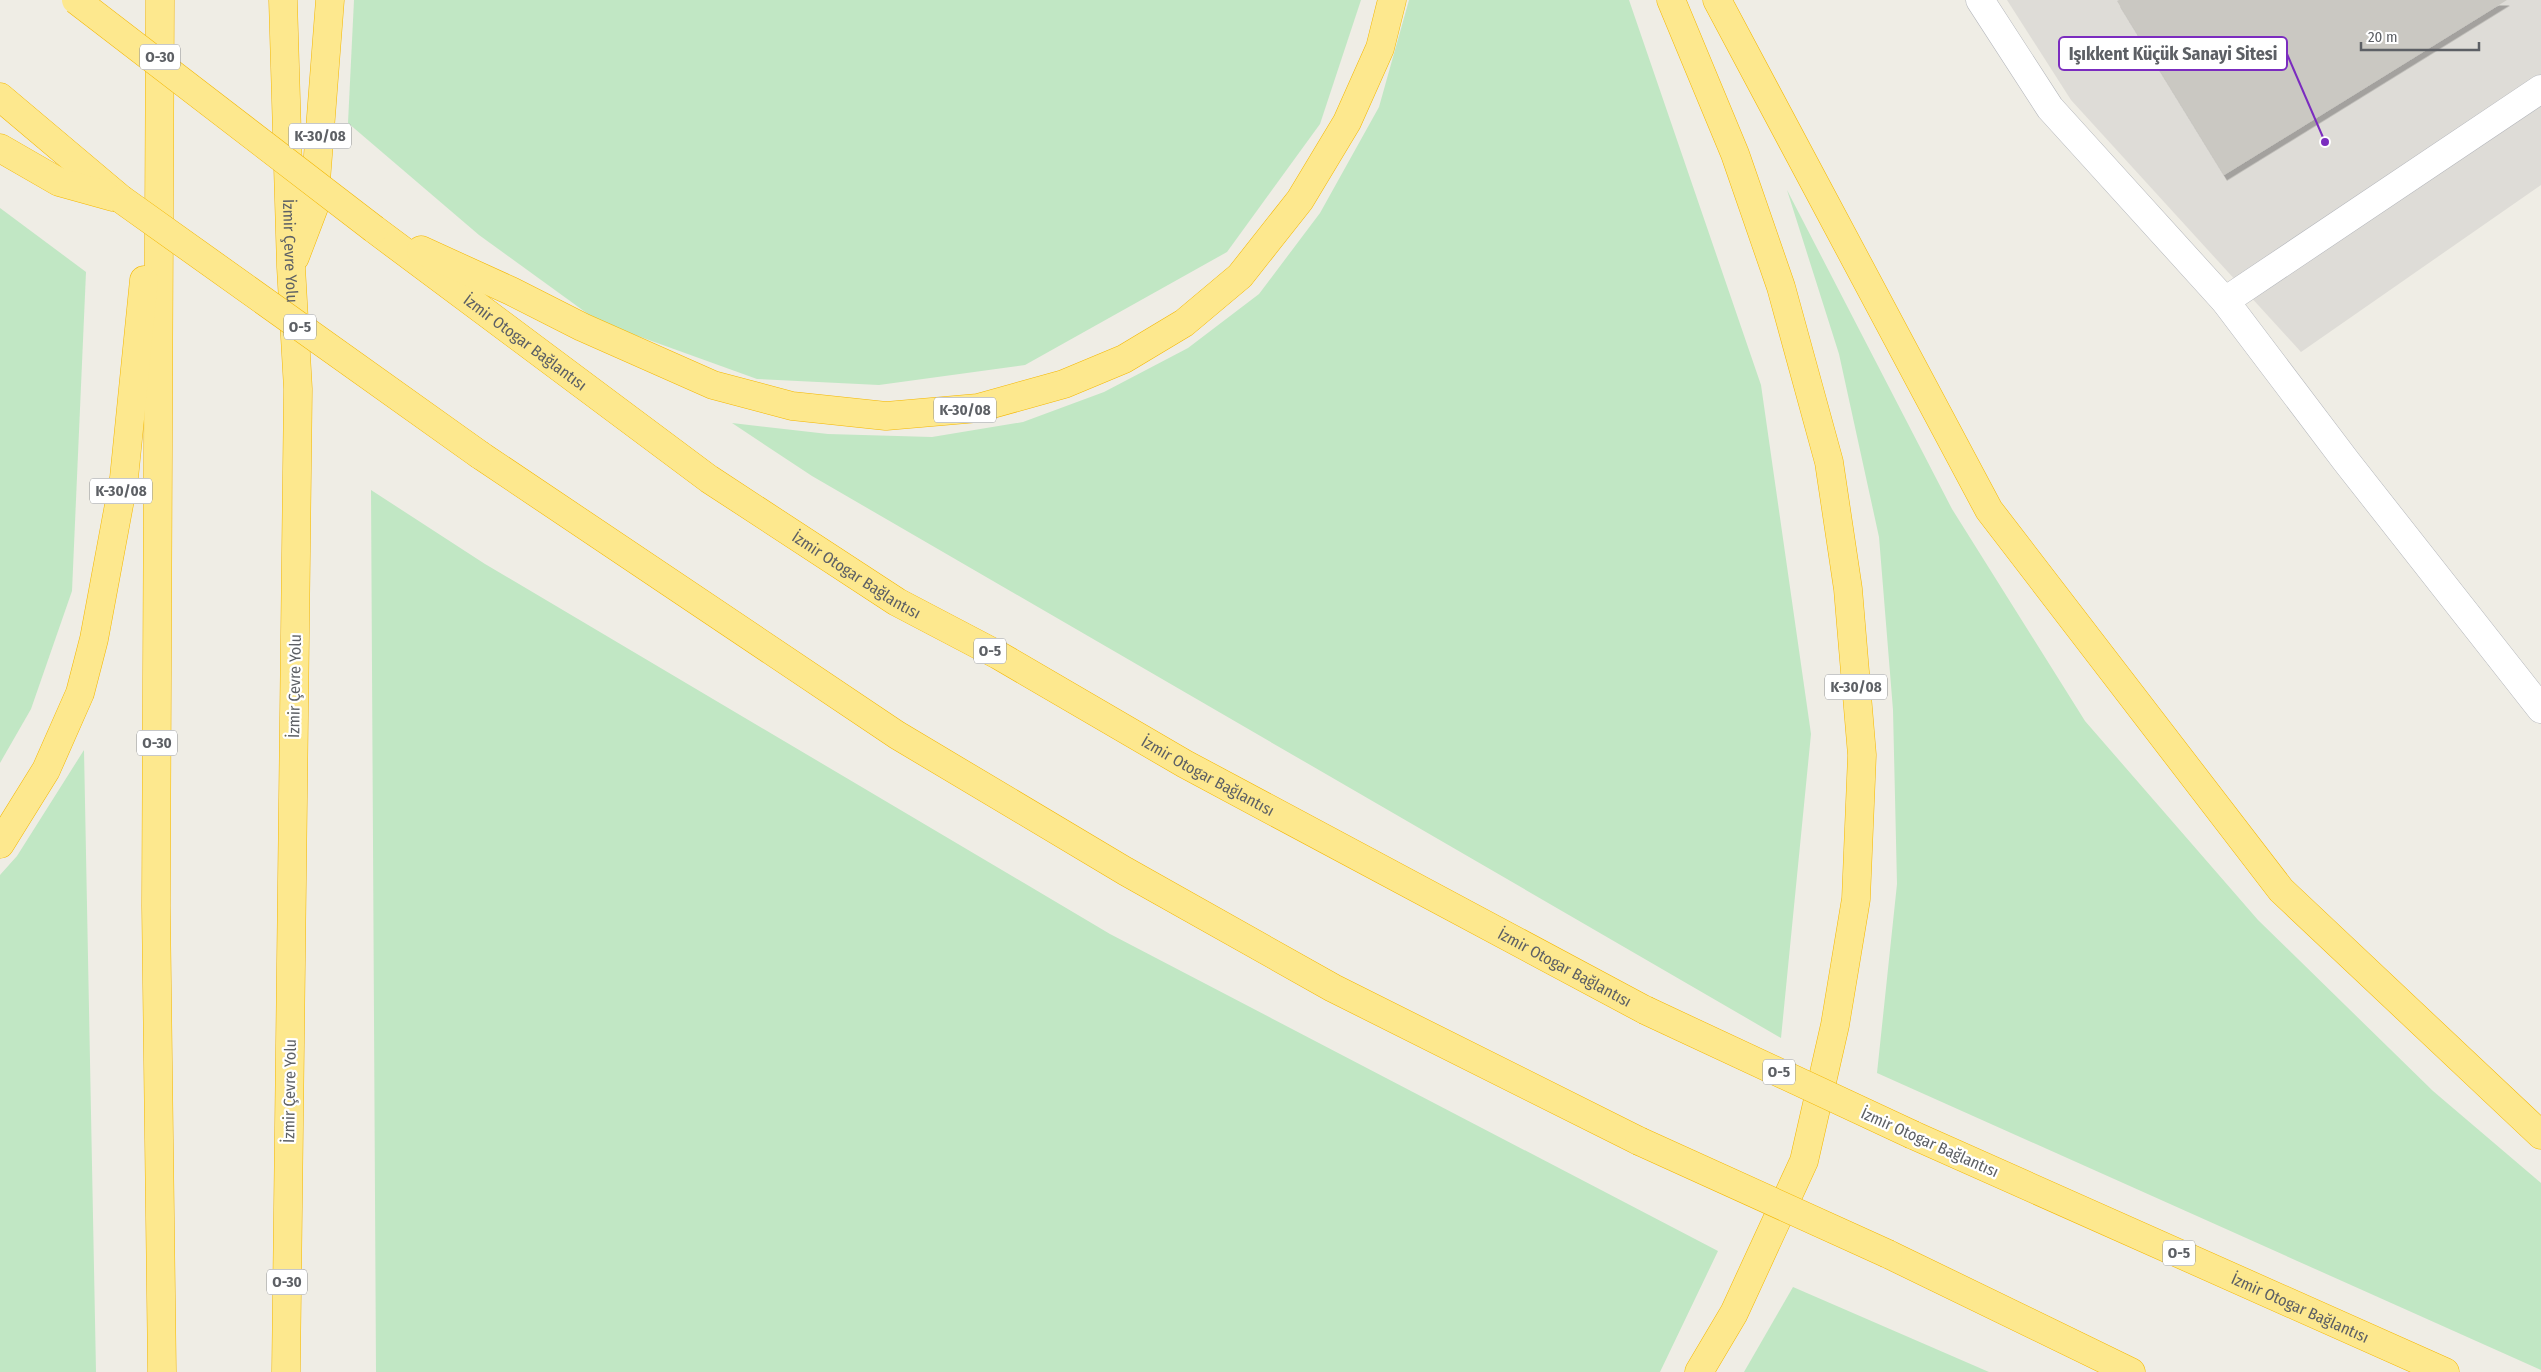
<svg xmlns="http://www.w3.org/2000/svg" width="2541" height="1372" font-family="'Fira Sans Condensed',sans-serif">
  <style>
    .industrial { fill: #dedcd7 }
    .green { fill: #c1e7c4 }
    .building { fill: #cac8c2; filter: url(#shadow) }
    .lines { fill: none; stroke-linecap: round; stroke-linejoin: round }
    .minor-casing { stroke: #b5b7bc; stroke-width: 29 }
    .highway-casing { stroke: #f4b700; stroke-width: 29 }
    .minor { stroke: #fff; stroke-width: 28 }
    .highway { stroke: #fde88e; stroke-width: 28 }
    .highway-bridge-casing { stroke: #f4b700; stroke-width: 29; stroke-linecap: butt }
    .highway-bridge { stroke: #fde88e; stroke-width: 28 }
    .labels { text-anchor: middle; stroke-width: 4.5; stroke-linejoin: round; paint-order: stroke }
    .shield { fill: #fff; stroke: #8e9093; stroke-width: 1 }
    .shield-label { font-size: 15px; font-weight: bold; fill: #5d6065 }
    .street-label { font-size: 16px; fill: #5d6065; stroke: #fff }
    .leader { fill: none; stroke: #7b2cbf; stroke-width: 2 }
    .callout-dot { fill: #7b2cbf; stroke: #fff; stroke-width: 2 }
    .callout { fill: #fff; stroke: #7b2cbf; stroke-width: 2 }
    .callout-label { font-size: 18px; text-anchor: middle; font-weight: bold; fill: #5d6065 }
  </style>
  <defs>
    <filter id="shadow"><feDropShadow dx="3" dy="5.5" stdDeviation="0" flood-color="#0004"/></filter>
  </defs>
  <rect width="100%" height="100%" fill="#efede5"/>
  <!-- industrial -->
  <path class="industrial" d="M2007,0H2541V185L2301,352L2071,100Z"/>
  <!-- green -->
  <g class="green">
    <path d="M354,0H1361L1320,124L1227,252L1025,365L879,385L757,379L599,322L479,235L348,123Z"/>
    <path d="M1409,0H1629L1761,385L1811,734L1781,1038L812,476L732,423L828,434L932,437L1023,422L1104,392L1188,348L1259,294L1320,213L1379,107Z"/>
    <path d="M1787,190L1952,509L2085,721L2258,920L2433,1091L2541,1183V1370L1877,1073L1897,884L1893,710L1879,537L1839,354Z"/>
    <path d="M0,208L86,272L72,591L31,709L0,763Z"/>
    <path d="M371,490L485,564L1110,934L1718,1251L1660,1372H376Z"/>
    <path d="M84,750L96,1372H0V875L17,856Z"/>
    <path d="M1793,1287L1989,1372H1744Z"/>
  </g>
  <!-- building -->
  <path class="building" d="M2119,0H2507L2224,175L2117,1Z"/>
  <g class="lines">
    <defs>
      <g id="minor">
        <path d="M1980,0L2050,108L2225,301L2346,461L2541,709"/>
        <path d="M2225,301L2541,89"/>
      </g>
      <g id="highway">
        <path d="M160,0L156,906L162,1372"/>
        <path id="s1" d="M283,0L291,267L298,389L286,1372"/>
        <path d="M1671,0L1735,154L1781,287L1829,462L1848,589L1862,755L1856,899L1835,1025L1804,1161L1734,1313L1699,1372"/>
        <path d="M1717,0L1989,510L2281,890L2541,1135"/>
        <path d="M0,97L121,199"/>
        <path d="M0,148L59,182L113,197"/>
        <path id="s2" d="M374,229L709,479L897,602L998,655L1185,764L1645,1010"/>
        <path d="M421,250L511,291L582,327L713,385L792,406L886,416L978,408L1064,384L1124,359L1184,323L1240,276L1300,200L1347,122L1380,48L1392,0"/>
        <path d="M295,257L314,207L330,0"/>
        <path d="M480,455L897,735L1125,871L1333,988L1639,1141"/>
        <path d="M0,844L46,770L80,693L94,639L124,478L144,280"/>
        <path id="s3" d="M1913,1135L2445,1372"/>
        <path d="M1888,1254L2131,1372"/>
      </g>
    </defs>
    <!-- minor casing -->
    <use href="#minor" class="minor-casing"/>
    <!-- highway casing -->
    <use href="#highway" class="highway-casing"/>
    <!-- minor -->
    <use href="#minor" class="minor"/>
    <!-- highway -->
    <use href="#highway" class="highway"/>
    <defs>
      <g id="highway-bridge">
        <path d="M76,0L374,229"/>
        <path d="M121,199L480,455"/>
        <path d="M1645,1010L1913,1135"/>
        <path d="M1639,1141L1888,1254"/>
      </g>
    </defs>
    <!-- highway-bridge casing -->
    <use href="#highway-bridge" class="highway-bridge-casing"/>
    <!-- highway-bridge -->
    <use href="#highway-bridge" class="highway-bridge"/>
  </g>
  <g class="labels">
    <!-- shield labels -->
    <g class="shield">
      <rect x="140" y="44.5" width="40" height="25" rx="4"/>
      <rect x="289" y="123.5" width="62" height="25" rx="4"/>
      <rect x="284" y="314.5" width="32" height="25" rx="4"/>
      <rect x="934" y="397.5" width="62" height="25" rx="4"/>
      <rect x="90" y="478.5" width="62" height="25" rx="4"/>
      <rect x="974" y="638.5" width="32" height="25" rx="4"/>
      <rect x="1825" y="674.5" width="62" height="25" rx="4"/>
      <rect x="137" y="730.5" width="40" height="25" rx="4"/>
      <rect x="1763" y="1059.5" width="32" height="25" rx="4"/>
      <rect x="2163" y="1240.5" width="32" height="25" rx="4"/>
      <rect x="267" y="1269.5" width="40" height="25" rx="4"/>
    </g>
    <g class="shield-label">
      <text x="160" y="62">O-30</text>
      <text x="320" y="141">K-30/08</text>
      <text x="300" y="332">O-5</text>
      <text x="965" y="415">K-30/08</text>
      <text x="121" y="496">K-30/08</text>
      <text x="990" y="656">O-5</text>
      <text x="1856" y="692">K-30/08</text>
      <text x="157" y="748">O-30</text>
      <text x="1779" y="1077">O-5</text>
      <text x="2179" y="1258">O-5</text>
      <text x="287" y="1287">O-30</text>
    </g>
    <!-- street labels -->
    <g class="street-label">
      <text dy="6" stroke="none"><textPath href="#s1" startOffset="251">İzmir Çevre Yolu</textPath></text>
      <text dy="6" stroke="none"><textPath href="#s2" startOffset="189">İzmir Otogar Bağlantısı</textPath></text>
      <text dy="6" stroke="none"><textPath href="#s2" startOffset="594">İzmir Otogar Bağlantısı</textPath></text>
      <text transform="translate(294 686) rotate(-89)" y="6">İzmir Çevre Yolu</text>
      <text dy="6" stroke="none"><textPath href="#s2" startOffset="999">İzmir Otogar Bağlantısı</textPath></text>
      <text dy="6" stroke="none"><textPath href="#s2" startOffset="1404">İzmir Otogar Bağlantısı</textPath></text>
      <text transform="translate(289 1091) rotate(-89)" y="6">İzmir Çevre Yolu</text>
      <text transform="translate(1930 1142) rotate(24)" y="6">İzmir Otogar Bağlantısı</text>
      <text dy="6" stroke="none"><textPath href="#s3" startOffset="424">İzmir Otogar Bağlantısı</textPath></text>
    </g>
  </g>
  <!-- callouts -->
  <path class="leader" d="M2325 142L2287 54"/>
  <circle class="callout-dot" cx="2325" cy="142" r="5"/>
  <rect class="callout" x="2059" y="37" width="228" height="33" rx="5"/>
  <g class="callout-label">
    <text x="2173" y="60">Işıkkent Küçük Sanayi Sitesi</text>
  </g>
  <!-- scale -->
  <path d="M2361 42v8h118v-8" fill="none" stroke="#5d6065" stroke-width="2.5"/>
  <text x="2368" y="42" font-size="15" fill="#5d6065" stroke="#ffffff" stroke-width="4" paint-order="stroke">20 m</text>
</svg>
